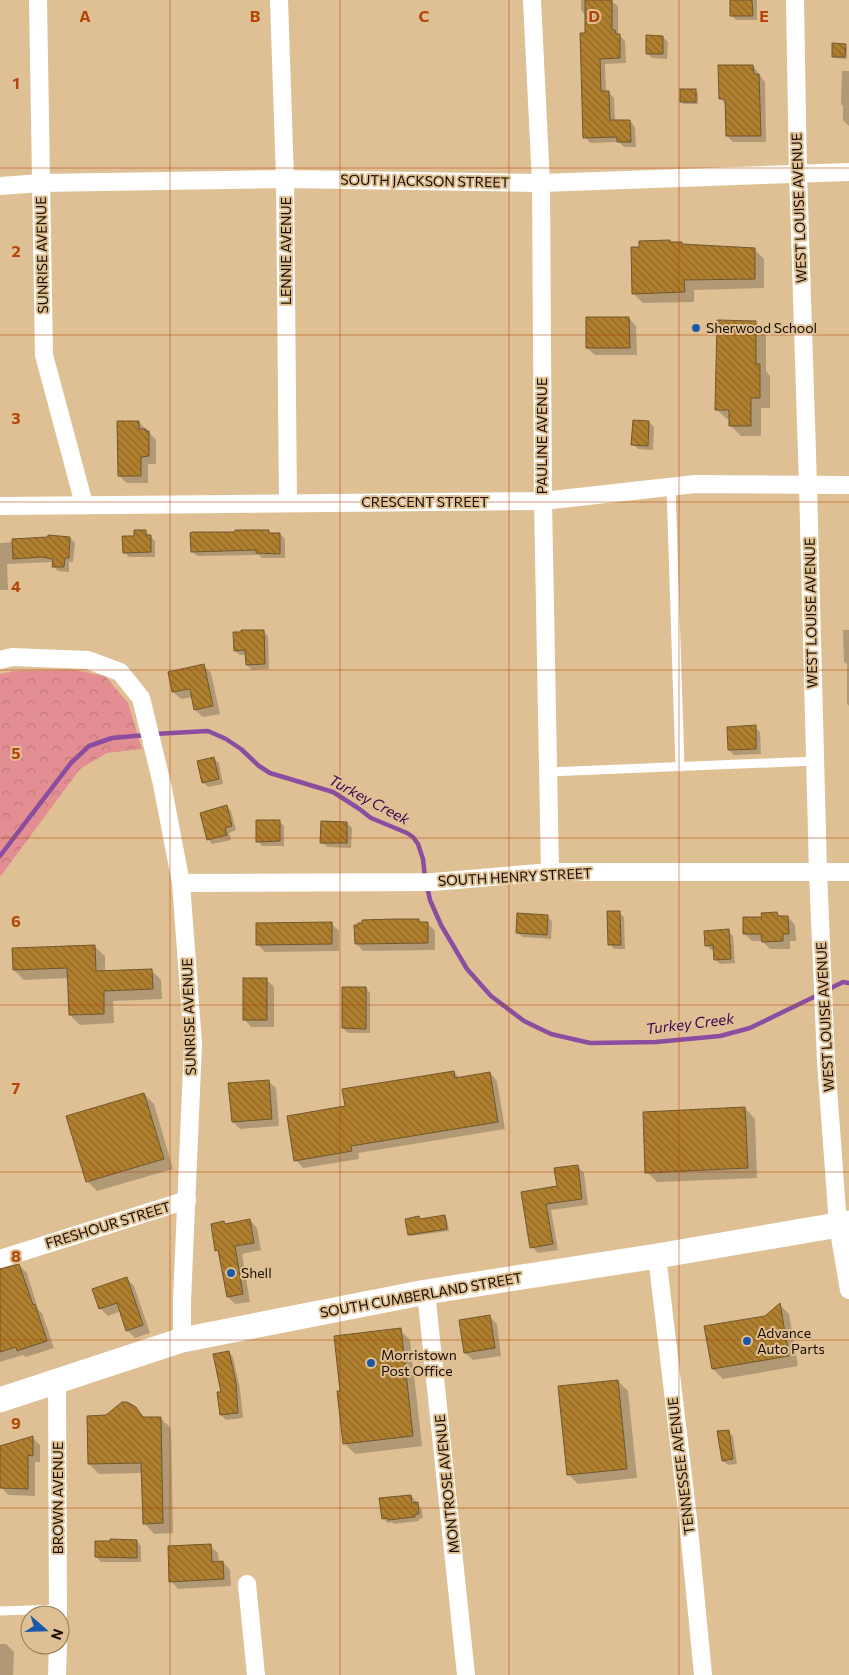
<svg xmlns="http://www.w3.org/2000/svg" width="849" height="1675" font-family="Commissioner,sans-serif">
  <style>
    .forest { fill: url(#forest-crowns) }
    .shadow { fill: #0003 }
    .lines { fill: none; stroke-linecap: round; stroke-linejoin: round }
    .stream { stroke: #8a4d9f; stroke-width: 4.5 }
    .building { fill: url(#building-back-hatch); stroke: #72572e }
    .lane { stroke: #fff; stroke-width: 9 }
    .street { stroke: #fff; stroke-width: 18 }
    .secondary { stroke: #fff; stroke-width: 25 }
    .grid { fill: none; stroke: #b44609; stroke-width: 1; stroke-opacity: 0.55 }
    .poi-dot { fill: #1a59aa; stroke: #dec094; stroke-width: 2 }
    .labels { text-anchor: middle; stroke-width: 4; stroke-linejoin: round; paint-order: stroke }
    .street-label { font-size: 14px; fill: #160c00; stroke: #dec094 }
    .poi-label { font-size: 14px; fill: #160c00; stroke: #dec094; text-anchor: start }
    .water-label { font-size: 15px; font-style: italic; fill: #430155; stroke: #dec094 }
    .grid-label { font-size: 16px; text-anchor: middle; font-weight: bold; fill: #b44609; stroke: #dec094; stroke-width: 4; stroke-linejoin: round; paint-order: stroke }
  </style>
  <defs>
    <pattern id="forest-crowns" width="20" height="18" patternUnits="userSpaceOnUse" patternTransform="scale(1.25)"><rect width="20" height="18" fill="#e38e92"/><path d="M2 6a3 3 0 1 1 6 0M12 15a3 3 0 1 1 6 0" fill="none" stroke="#c2797c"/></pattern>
    <pattern id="building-back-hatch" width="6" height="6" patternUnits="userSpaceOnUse" patternTransform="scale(1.25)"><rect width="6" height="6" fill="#b0802f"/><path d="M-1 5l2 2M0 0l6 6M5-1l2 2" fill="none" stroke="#8e6726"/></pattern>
  </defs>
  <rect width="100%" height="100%" fill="#dec094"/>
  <!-- forest -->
  <path class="forest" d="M74,670L105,676L128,703L142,749L107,753L80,769L0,877V674L14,671Z"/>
  <!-- shadow -->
  <g class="shadow">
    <path d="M581,0H610L618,6V34L625,41L626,63L605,64L606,93H609L614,98L615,122L630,121L635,127L636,147H624L619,142L590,143L585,137L586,16L581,10Z"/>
    <path d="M731,0H757V20H736L732,16Z"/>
    <path d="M663,37L668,42L667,59L652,58L647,53Z"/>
    <path d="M845,45L847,47V59L835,58L833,56Z"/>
    <path d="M753,66L765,82L766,142H733L727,136L726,105L720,98Z"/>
    <path d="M842,71H849V126L843,120V106L841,104Z"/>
    <path d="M696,91L698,93V104H683L681,101Z"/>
    <path d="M670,241L672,243H682L684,245L754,249L764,259V288L694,290V302L643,303L633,293Z"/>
    <path d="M629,318L636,326L637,355H595L587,348Z"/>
    <path d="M755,322L766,332V371L770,376V408H761V436H741L731,426V419H727L716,409Z"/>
    <path d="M139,422L156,440V464H148V483H127L119,476Z"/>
    <path d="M649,422L654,427L653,450L638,449L633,444Z"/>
    <path d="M145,531L155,541V557H129L124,552L135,537Z"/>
    <path d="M268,531L271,534H280L285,539V558H262L259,555L197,556L192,551Z"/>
    <path d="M70,538L75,543L73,562H69V572L58,571L53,566L54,562L7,564L8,590H0V543Z"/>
    <path d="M843,630H849V706L847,704V664L844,662Z"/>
    <path d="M263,631L268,636L269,669L252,670L247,665L246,655H240L235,651Z"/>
    <path d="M204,666L211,673L220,714L203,717L195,710L193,697L181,699L173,692Z"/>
    <path d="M755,727L760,732L761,754L734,755L729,750Z"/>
    <path d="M214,759L219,763L223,784L208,787L203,782Z"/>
    <path d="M227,806L231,811L236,830L229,833L231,840L212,844L208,839Z"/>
    <path d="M279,821L284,826V846H262L258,841Z"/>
    <path d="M347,823L352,828L351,848L327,847L322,842Z"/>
    <path d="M619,913L624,917L625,949H614L610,944Z"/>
    <path d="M777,913L781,917H788L795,925L796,941H790V949H770L762,941H752L745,934L763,918Z"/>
    <path d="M547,917L552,921L551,939L522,937L517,932Z"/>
    <path d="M418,920L422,923H427L435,931V950L363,951L356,943Z"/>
    <path d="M331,923L339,931V951L265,952L257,944Z"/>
    <path d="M728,931L733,936L735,963L720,964L715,959L714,950H711L706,945Z"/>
    <path d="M94,946L105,956V972L151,970L161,980L162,999L113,1001L114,1023L80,1025L70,1015L69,978L24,980L14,970Z"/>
    <path d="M266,979L274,987V1027H251L244,1019Z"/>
    <path d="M366,988L370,993V1033H348L343,1028Z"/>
    <path d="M454,1072L460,1078L490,1073L497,1081L505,1129L358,1153L359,1159L303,1168L296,1160Z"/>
    <path d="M268,1081L276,1088L279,1126L240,1129L233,1122Z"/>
    <path d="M144,1094L154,1104L173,1169L97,1191L87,1181Z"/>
    <path d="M745,1108L755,1119L757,1178L657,1182L647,1172Z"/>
    <path d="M577,1166L584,1173L588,1205L551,1210L558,1250L538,1253L532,1247L522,1193L558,1187Z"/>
    <path d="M445,1217L447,1219L449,1231L411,1236L409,1234L419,1218L422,1220Z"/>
    <path d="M250,1220L257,1228L261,1250L242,1254L250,1302L235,1304L228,1297L220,1254L217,1250L224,1222L226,1225Z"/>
    <path d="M19,1265L27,1273L38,1309L42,1313L54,1348L26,1357L23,1355L0,1362V1270Z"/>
    <path d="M127,1279L134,1286L150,1333L135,1338L127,1330L121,1311L108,1316L100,1308Z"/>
    <path d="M780,1305L789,1314L798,1366L723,1379L713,1369Z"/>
    <path d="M489,1316L497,1324L501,1356L473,1360L465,1353Z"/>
    <path d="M400,1330L410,1340L422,1446L355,1454L345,1444L342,1392Z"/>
    <path d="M229,1352L233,1357L240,1389L243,1418L226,1420L221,1415Z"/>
    <path d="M618,1381L628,1391L637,1478L578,1484L568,1474Z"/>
    <path d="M135,1408L146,1419L160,1418L171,1428L173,1533L154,1534L144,1523L143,1473L99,1474L89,1464L106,1416Z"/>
    <path d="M728,1431L733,1436L737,1464L728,1465L723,1461Z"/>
    <path d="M33,1438L40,1445V1462H35V1496L8,1495L1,1487Z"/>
    <path d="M411,1496L416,1501V1504L422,1509L423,1518L419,1519V1521L394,1524L392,1522L388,1523L383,1518Z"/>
    <path d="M137,1541L141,1546V1562H101L96,1557L111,1542Z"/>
    <path d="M210,1546L218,1553L219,1563L223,1562L230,1570L231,1586L178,1589L171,1581Z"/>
    <path d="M0,1644H6L14,1652L13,1675H0Z"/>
  </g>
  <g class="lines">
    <!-- stream -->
    <g class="stream">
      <path d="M154,734L208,731L226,739L241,749L259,766L270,773L333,792L358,808L371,818L407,833L413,837L418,844L423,859L425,878"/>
      <path d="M0,856L71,763L89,746L112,738L146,735"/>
      <path d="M427,886L430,900L441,925L467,969L491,996L524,1021L551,1034L590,1043L656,1042L720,1036L750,1028L818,995"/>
      <path d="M827,990L843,982L849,983"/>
    </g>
  </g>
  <!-- building -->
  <g class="building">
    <path d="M585,0H612V30H615L616,34H620V58L600,59L601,91H609L610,120H630L631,142H617V137L583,138L580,33H585Z"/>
    <path d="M730,0H752L753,16H730Z"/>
    <path d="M646,35L663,36V54H646Z"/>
    <path d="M832,43L846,44L845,57H832Z"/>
    <path d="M718,65H753L754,74H759L761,136H726L725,99H719Z"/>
    <rect x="680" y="89" width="16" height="13"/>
    <path d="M670,240V242H682V244L755,248V279L684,280L685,292L632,294L631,247H639V241Z"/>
    <path d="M586,317H629L630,348H586Z"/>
    <path d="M717,320L756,321V364H760V398H751V426H729V410H715Z"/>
    <path d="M633,420L649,421L648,446L631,445Z"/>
    <path d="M117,421H139V429H146V431H149V456L141,457V476H118Z"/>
    <path d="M134,530H146V535H151V552L123,553L122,536H134Z"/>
    <path d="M235,530H269V533H280V554L256,553V550L191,552L190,533L192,532H235Z"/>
    <path d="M48,535L70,537L69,558H65L64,567H52L53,559L41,557L13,559L12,539L48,537Z"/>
    <path d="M241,630H264L265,664L246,665L245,650L234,651L233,632H241Z"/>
    <path d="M204,664L213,706L194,710L190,689L172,692L168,672Z"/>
    <path d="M756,725V749L728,750L727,727Z"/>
    <path d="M214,757L219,779L202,783L197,761Z"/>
    <path d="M227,805L232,826L225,828L227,835L207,840L200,813Z"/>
    <path d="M256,820H280V841L256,842Z"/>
    <path d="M321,821L347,822V843H320Z"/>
    <path d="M607,911H620L621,945H608Z"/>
    <path d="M777,912L778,916H788L789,934H783V941L762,942L761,934H743V917H762L761,913Z"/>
    <path d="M517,913L548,915L547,935L516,933Z"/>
    <path d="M395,919H419V922H428V943L355,944L354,925H358V923H362V920Z"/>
    <path d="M332,922V944L256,945V923Z"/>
    <path d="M729,929L731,959L714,960L713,945L705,946L704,931Z"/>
    <path d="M95,945L96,971L152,969L153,989L104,991V1014L69,1015L67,968L13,970L12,948Z"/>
    <rect x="243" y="978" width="24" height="42"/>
    <path d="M342,987H366V1029L342,1028Z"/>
    <path d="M454,1071L455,1078L490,1072L498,1122L351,1146L352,1151L294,1161L287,1116L345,1106L342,1089Z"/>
    <path d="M269,1080L272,1119L232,1122L228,1083Z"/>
    <path d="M144,1093L164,1159L86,1182L66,1116Z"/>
    <path d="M745,1107L748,1168L645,1173L643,1112Z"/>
    <path d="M578,1165L582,1199L546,1204L553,1244L530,1248L521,1192L557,1186L554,1168Z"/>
    <path d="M445,1215L447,1229L408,1235L405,1219L419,1216L420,1219Z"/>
    <path d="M250,1219L254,1243L235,1246L243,1294L227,1297L218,1250L215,1251L211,1224L224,1221L225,1224Z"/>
    <path d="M19,1264L33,1305L35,1304L47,1341L17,1351L16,1347L0,1352V1269Z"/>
    <path d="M127,1277L143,1325L126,1331L117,1303L99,1309L92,1289Z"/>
    <path d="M780,1303L789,1356L712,1369L704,1326L765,1316Z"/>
    <path d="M490,1315L495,1348L464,1353L459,1320Z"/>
    <path d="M401,1328L413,1436L343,1444L337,1391H340L334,1336Z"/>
    <path d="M229,1351L236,1383L238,1413L220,1415L217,1392H221L213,1354Z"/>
    <path d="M618,1380L627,1469L567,1475L558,1386Z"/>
    <path d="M122,1402H127L136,1407L143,1417H161L163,1523L143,1524L141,1463L88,1464L87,1416L106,1415Z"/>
    <path d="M729,1430L733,1459L722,1461L717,1431Z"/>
    <path d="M33,1436V1456L28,1455V1489L0,1488V1446Z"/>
    <path d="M411,1495L412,1503L418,1502L419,1514H415V1517L388,1520V1518L382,1519L379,1498Z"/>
    <path d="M110,1539L137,1540V1558L95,1557V1541H110Z"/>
    <path d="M211,1544L212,1562L223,1561L224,1579L169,1582L168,1546Z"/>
  </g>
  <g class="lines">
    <!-- lane -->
    <g class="lane">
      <path d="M671,487L680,767"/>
      <path d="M548,772L815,761"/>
      <path d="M0,1611L58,1609"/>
    </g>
    <!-- street -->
    <g class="street">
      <path d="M38,0L44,355L84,504"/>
      <path d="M279,0L285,179L288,503"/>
      <path d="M532,0L541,183L543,501L550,872"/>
      <path d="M795,0L798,173L808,485L818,872L826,1061L838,1225L849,1290"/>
      <path d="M0,186L41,183L285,179L541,183L849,172"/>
      <path d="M0,506L543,501L695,484L849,485"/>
      <path d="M0,660L12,657L88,660L120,672L141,698L162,784L181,883L193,1044L182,1301V1340"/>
      <path d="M181,883L433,882L550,872H849"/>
      <path d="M657,1256L688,1519L703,1675"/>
      <path d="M0,1259L187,1200"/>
      <path d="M426,1292L466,1675"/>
      <path d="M57,1381L58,1615"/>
      <path d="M247,1584L256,1675"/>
      <path d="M57,1675L58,1645"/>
    </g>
    <!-- secondary -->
    <path class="secondary" d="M0,1400L182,1340L426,1292L657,1256L849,1223"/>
  </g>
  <!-- grid -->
  <path class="grid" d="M170,0V1675M340,0V1675M509,0V1675M679,0V1675M0,168H849M0,335H849M0,502H849M0,670H849M0,838H849M0,1005H849M0,1172H849M0,1340H849M0,1508H849"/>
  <!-- markers -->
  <g class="poi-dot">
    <circle cx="696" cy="328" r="5"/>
    <circle cx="231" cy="1273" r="5"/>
    <circle cx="747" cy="1341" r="5"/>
    <circle cx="371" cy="1363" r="5"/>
  </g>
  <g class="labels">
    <!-- street labels -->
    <g class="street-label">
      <text transform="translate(425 181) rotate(1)" y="5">SOUTH JACKSON STREET</text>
      <text transform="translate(799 208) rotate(-92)" y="5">WEST LOUISE AVENUE</text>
      <text transform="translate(286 251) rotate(-90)" y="5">LENNIE AVENUE</text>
      <text transform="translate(42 255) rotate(-91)" y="5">SUNRISE AVENUE</text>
      <text transform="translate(542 436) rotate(-90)" y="5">PAULINE AVENUE</text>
      <text x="425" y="507">CRESCENT STREET</text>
      <text transform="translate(811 613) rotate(-91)" y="5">WEST LOUISE AVENUE</text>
      <text transform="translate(515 877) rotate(-3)" y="5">SOUTH HENRY STREET</text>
      <text transform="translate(189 1017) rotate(-92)" y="5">SUNRISE AVENUE</text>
      <text transform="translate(825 1017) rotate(-93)" y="5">WEST LOUISE AVENUE</text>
      <text transform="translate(108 1225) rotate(-17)" y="5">FRESHOUR STREET</text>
      <text transform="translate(421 1295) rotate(-10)" y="5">SOUTH CUMBERLAND STREET</text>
      <text transform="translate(681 1466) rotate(-97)" y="5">TENNESSEE AVENUE</text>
      <text transform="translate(447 1484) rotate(-96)" y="5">MONTROSE AVENUE</text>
      <text transform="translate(58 1498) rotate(-90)" y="5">BROWN AVENUE</text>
    </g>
    <!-- poi labels -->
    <g class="poi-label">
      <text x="706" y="333">Sherwood School</text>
      <text x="241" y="1278">Shell</text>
      <text x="757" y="1338">Advance<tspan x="757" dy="16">Auto Parts</tspan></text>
      <text x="381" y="1360">Morristown<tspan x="381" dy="16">Post Office</tspan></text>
    </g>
    <!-- water labels -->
    <g class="water-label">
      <text transform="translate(369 800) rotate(28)" y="5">Turkey Creek</text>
      <text transform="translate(690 1024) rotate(-7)" y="5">Turkey Creek</text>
    </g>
  </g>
  <g class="grid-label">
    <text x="85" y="22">A</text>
    <text x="255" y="22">B</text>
    <text x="424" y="22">C</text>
    <text x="594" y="22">D</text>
    <text x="764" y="22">E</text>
    <text x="16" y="89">1</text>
    <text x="16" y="257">2</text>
    <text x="16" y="424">3</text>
    <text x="16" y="592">4</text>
    <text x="16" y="759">5</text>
    <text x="16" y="927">6</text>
    <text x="16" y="1094">7</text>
    <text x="16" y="1262">8</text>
    <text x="16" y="1429">9</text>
  </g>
  <!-- north arrow -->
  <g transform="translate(45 1630) rotate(110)"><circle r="24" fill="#dec094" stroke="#8e7859"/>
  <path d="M0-4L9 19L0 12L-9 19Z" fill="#1a59aa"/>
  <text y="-8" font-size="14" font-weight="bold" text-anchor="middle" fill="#160c00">N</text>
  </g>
</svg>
